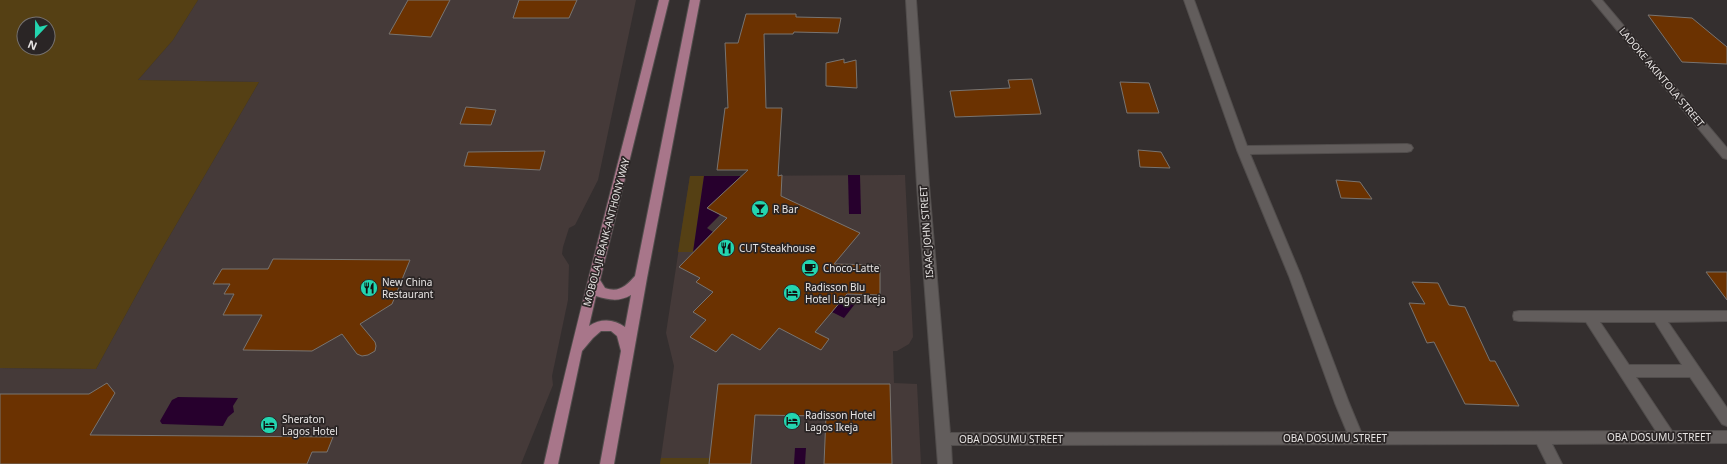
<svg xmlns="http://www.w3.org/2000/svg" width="1727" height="464" font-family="'Noto Sans',sans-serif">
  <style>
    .built { fill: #453a39 }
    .green { fill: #554014; fill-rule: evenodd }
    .water { fill: #27002d }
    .building { fill: #6b3201; stroke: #787471 }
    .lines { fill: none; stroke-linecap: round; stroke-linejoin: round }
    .minor-casing { stroke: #514d4c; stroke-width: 2 }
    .primary-casing { stroke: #514d4c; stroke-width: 2 }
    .minor { fill: #625d5c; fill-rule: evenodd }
    .primary { fill: #a8768a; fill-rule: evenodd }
    .labels { text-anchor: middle; stroke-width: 3.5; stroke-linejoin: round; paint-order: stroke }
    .street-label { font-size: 10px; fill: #e8e5e4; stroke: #2a2525 }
    .poi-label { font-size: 10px; fill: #e8e5e4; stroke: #2a2525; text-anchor: start }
  </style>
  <rect width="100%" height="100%" fill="#342f2f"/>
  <!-- built -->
  <g class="built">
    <path d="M198,0H636L598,180L575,225L569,228L563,247L562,254L569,265L568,300L552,376L553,385L521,464H0V368L96,369L155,261L259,82L138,80L173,40Z"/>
    <path d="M905,175L913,337L909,344L897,351H893L894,383L917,384L921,464H660L674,366L666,333L690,176Z"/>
  </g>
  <!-- green -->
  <g class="green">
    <path d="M0,0H198L173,40L138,80L259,82L155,261L96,369L0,368ZM24,24H48V48H24Z"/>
    <path d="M690,176H704L693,252H678Z"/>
    <path d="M661,458H709V464H660Z"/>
  </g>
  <!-- water -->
  <g class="water">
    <path d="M848,175H860L861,214H849Z"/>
    <path d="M704,176H741L708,208L720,215L707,228L713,232L693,252Z"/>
    <path d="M847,294L858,300L844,318L832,312Z"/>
    <path d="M178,397L238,398L233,406L234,412L228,417L223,426L162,424L160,421L172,400Z"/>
    <path d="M795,448H806L805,464H794Z"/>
  </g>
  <!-- building -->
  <g class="building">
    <path d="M408,0H450L431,37L389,34Z"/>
    <path d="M519,0H577L569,18H513Z"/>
    <path d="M746,14H796V17L841,18L838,33L794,32L793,34H764L766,108H782L778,176L782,175L781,196L860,233L834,264L880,265V295L847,294L815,332L829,339L821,350L779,328L760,350L732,334L716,352L690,337L706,320L693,312L713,292L696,282L700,278L679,267L727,218L707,208L748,170H717L725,108H728L725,43H738Z"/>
    <path d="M1648,15L1692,18L1727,47V64L1682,62Z"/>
    <path d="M844,59V63L856,60L857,88L826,86V63Z"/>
    <path d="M1032,79L1041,114L955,117L950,91L1010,88L1008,80Z"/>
    <path d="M1120,82L1149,83L1159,113H1127Z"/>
    <path d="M466,107L496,110L491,125L460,124Z"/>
    <path d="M1138,150L1161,152L1170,168L1140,167Z"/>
    <path d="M545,151L540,170L464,166L468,152Z"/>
    <path d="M1336,180L1360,182L1372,199L1341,198Z"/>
    <path d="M273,259L410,260L392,304L360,324L375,342L376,346L375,351L368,355L362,356L357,354L342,334L312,351L243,350L262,315H223L234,294H224L230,284H213L222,269H268Z"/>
    <path d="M1706,272H1727V300Z"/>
    <path d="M1412,282L1438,283L1449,305L1465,307L1490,361H1495L1519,406L1465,404L1434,342L1427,343L1409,303L1425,304Z"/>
    <path d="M107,383L115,393L90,435L333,437L327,452H312L307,464H0V394H89Z"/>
    <path d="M718,384H890L892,464H824L826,416L755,415L751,464H709Z"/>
  </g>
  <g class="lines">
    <defs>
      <g id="minor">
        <path d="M906,0H916L929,185L950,433L1347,432L1335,403L1289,276L1237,150L1184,0H1194L1247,146L1407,144L1411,145L1413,148L1411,151L1407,152L1250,154L1301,276L1349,403L1361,432L1656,431L1586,322L1519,321L1514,320L1513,316L1514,312L1519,311H1727V321L1668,322L1727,408V426L1722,424L1690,377H1636L1672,431H1727V443L1552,444L1562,464H1547L1537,444L951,445L952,464H938L917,185ZM1600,322H1655L1682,365H1629Z"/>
        <path d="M1592,0H1602L1727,148V159L1723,158Z"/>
      </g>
      <path id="primary" d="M659,0H669L600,280L605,288C619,293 626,286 635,276L690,0H700L647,278L614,464H600L621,351L617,336L611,331H601L593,338L582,351L558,464H544C579,308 621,155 659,0ZM631,295L625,327C614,319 601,318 589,326L596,296C609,300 619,302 631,295Z"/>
    </defs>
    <!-- minor casing -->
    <use href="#minor" class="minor-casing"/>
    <!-- primary casing -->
    <use href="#primary" class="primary-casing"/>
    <!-- minor -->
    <use href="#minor" class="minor"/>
    <!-- primary -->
    <use href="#primary" class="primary"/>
  </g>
  <!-- icons -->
  <defs>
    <symbol id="bar-disc" viewBox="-11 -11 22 22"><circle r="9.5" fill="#23d5af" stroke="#2a2525"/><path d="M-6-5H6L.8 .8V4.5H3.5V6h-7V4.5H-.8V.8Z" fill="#111"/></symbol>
    <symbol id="restaurant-disc" viewBox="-11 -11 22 22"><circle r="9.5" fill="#23d5af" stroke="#2a2525"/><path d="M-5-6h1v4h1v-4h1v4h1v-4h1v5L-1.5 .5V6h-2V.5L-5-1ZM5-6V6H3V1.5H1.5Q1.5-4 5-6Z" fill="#111"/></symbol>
    <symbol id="cafe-disc" viewBox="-11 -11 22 22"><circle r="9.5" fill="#23d5af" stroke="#2a2525"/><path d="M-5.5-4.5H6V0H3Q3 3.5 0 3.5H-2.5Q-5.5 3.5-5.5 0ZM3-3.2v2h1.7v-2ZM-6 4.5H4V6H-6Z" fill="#111"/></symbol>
    <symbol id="hotel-disc" viewBox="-11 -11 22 22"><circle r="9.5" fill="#23d5af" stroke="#2a2525"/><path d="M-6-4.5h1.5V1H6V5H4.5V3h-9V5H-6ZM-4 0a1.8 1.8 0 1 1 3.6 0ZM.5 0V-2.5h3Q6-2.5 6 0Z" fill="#111"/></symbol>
  </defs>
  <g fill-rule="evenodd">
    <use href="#bar-disc" x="750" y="199" width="20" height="20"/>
    <use href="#restaurant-disc" x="716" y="238" width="20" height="20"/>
    <use href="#cafe-disc" x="800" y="258" width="20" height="20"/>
    <use href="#restaurant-disc" x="359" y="278" width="20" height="20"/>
    <use href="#hotel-disc" x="782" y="283" width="20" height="20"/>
    <use href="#hotel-disc" x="782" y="411" width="20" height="20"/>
    <use href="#hotel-disc" x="259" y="415" width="20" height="20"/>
  </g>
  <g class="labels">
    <!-- street labels -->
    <g class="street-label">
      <text transform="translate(1662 77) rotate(50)" y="4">LADOKE AKINTOLA STREET</text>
      <text transform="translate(606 232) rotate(-75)" y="4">MOBOLAJI BANK-ANTHONY WAY</text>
      <text transform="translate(926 232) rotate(-94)" y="4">ISAAC JOHN STREET</text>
      <text x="1659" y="441">OBA DOSUMU STREET</text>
      <text x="1335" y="442">OBA DOSUMU STREET</text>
      <text x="1011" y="443">OBA DOSUMU STREET</text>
    </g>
    <!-- poi labels -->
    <g class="poi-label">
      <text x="773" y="213">R Bar</text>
      <text x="739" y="252">CUT Steakhouse</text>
      <text x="823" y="272">Choco-Latte</text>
      <text x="382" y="286">New China<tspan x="382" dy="12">Restaurant</tspan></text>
      <text x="805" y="291">Radisson Blu<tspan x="805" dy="12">Hotel Lagos Ikeja</tspan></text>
      <text x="805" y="419">Radisson Hotel<tspan x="805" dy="12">Lagos Ikeja</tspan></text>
      <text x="282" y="423">Sheraton<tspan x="282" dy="12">Lagos Hotel</tspan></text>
    </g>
  </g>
  <!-- north arrow -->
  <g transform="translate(36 36) rotate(202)"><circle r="19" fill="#2a2525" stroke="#767271"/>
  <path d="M0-3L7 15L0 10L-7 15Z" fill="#23d5af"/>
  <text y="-6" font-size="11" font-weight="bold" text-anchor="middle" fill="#e8e5e4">N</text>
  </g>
</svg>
